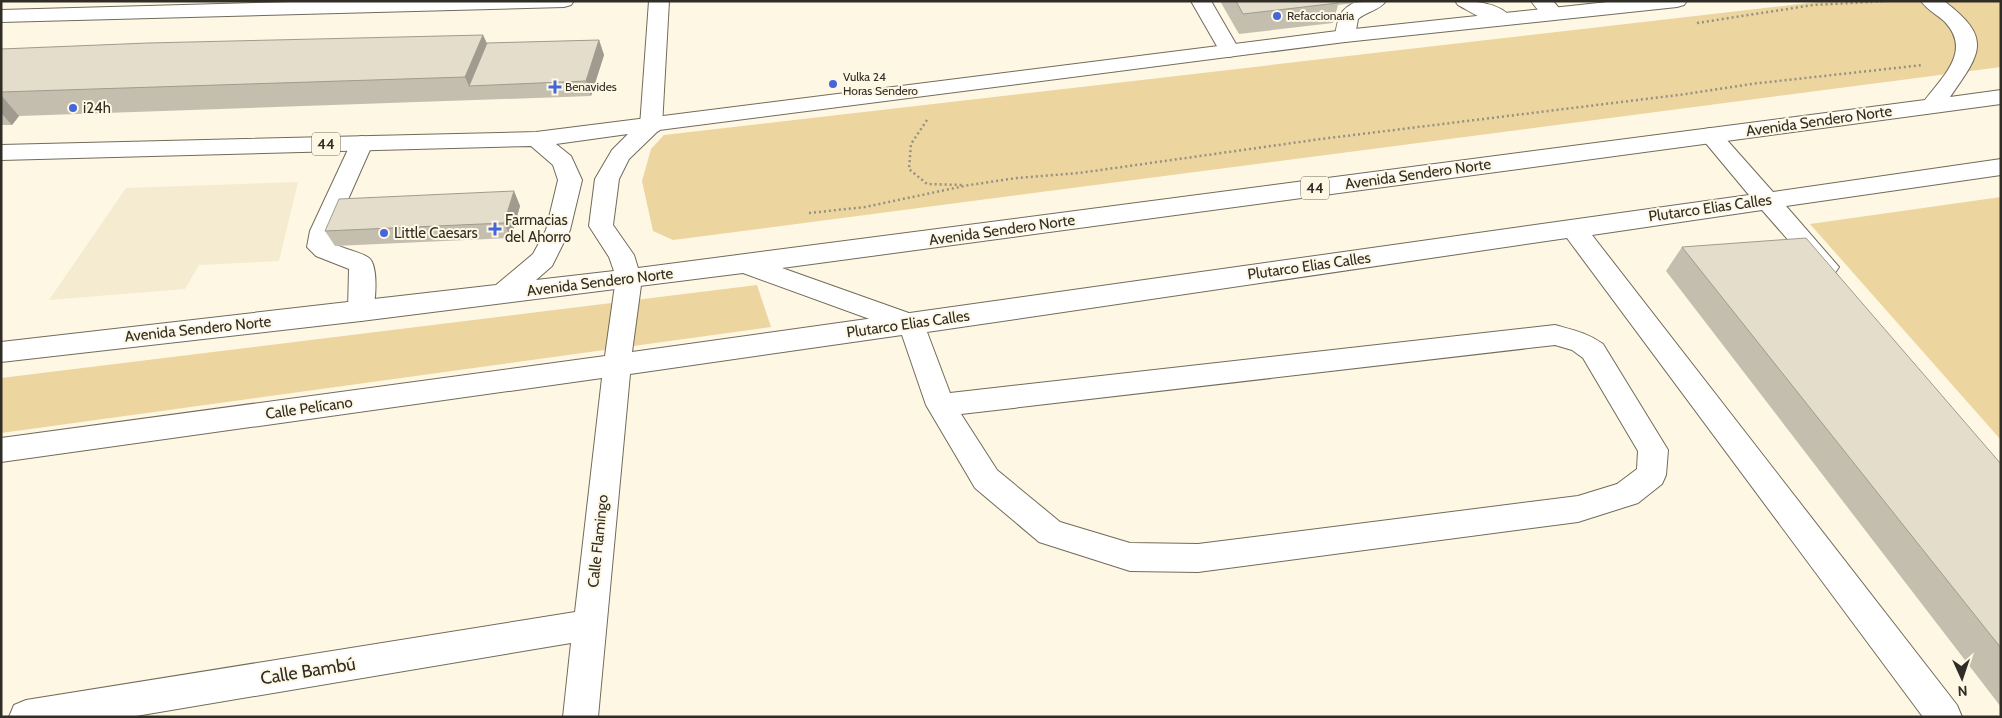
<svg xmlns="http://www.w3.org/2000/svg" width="2002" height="718" font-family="Cabin,sans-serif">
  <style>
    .built { fill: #f5ebd1 }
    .green { fill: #ecd59e }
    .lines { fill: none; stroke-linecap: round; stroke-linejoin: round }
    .minor-casing { stroke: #726b5b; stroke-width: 2 }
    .major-casing { stroke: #726b5b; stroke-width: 2 }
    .path { stroke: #969184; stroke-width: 2.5; stroke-dasharray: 2 3; stroke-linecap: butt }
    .minor { fill: #fff; fill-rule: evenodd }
    .major { fill: #fff; fill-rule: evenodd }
    .wall { fill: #c4beaf }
    .shaded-wall { fill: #a09b8e }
    .building { fill: #e4ddcb; stroke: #a09b8e }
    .poi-dot { fill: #4566d9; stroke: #fef7e4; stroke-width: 2 }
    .labels { text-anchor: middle; stroke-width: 4; stroke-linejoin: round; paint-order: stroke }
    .far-poi-label { font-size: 12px; fill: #302d26; stroke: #fef7e4; text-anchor: start }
    .shield { fill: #fef7e4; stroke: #6e6a5f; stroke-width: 1 }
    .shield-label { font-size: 14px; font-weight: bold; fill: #302d26 }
    .poi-label { font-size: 15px; fill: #302d26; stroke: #fef7e4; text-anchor: start }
    .street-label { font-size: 15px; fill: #302d26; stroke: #fef7e4 }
    .near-street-label { font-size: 18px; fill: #302d26; stroke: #fef7e4 }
  </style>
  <rect width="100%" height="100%" fill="#fef7e4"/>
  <!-- built -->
  <path class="built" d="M298,182L279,261L199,265L185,289L49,300L126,188Z"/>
  <!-- green -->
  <g class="green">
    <path d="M1826,1H2001V67L673,240L653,231L642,181L651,149L664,135Z"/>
    <path d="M2001,197V440L1810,224Z"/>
    <path d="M757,285L771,327L1,433V378Z"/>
  </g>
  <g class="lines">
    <defs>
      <g id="minor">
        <path d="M328,1H574L571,5L564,7L1,22V10Z"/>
        <path d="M649,1H669L662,126L659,131L651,133L643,131L640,126Z"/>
        <path d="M1191,1H1211L1240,51L1236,55L1229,57L1222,55Z"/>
        <path d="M1358,1H1386C1380,10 1366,12 1358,19L1355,36L1352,40L1345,42L1338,40L1335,36C1338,18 1339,9 1358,1Z"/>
        <path d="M1455,1C1473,1 1501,2 1512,19L1509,23C1492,27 1473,13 1458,5Z"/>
        <path d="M1531,1H1553L1564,14L1561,18C1547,22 1539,12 1531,1Z"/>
        <path d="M1710,128L1718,130L1773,192L2001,159V175L1786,206L1839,267L1835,273L1826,276L1817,273L1762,210L1592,235L1957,705L1962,717H1923L1567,238L927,332L950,393L1555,325C1573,330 1588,333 1603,344L1668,450L1666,475L1662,484L1638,503L1578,522L1198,572L1130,571L1039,542L975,488L926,405L902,335L630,374L598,717H563L571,643L130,717H9L14,705L26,700L575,612L602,378L1,462V438L605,356L616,278L620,271L629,269L638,271L642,278L632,352L1749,195L1699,135L1702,130ZM1555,345L1572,350L1583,358L1638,451L1637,469L1617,484L1578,496L1198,544L1130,543L1060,522L997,470L961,414Z"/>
        <path d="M362,136L370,138L373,143L334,231L333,243C342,249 362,252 369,258C379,266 376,308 370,318L361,321L352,318L348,311L349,269L316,256L307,247L310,231L351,143L354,138Z"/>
      </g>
      <path id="major" d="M1617,1H1687L1684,5L1677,7L1345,42L659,130L629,159L619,179L613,225L634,255L638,268L1925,100C1943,76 1972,51 1945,22C1938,15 1927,10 1921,1H1944C1993,38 1981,53 1950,97L2001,90V104L782,268L920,317L924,324L920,331L911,334L743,273L361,321L1,362V342L496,285L533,254L546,230L558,180L553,165L531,146L1,160V145L536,132L1345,30ZM628,134L612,150L595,179L589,226L609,257L614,271L536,280L552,266L570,230L582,180L571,156L556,144Z"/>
    </defs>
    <!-- minor casing -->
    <use href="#minor" class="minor-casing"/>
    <!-- major casing -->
    <use href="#major" class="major-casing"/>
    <!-- path -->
    <g class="path">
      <path d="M1697,23L1813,5L1887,1"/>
      <path d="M927,120L911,144L909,169L927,184L963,185"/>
      <path d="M809,213L865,207L969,185L1017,178L1079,173L1321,139L1686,94L1751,84L1923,65"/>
    </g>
    <!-- minor -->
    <use href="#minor" class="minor"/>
    <!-- major -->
    <use href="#major" class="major"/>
  </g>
  <!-- wall -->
  <g class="wall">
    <path d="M1220,1H1372L1338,5L1333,23L1239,34Z"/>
    <path d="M483,35L487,43L599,40L604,55L591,96L19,116L12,125H1V49Z"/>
    <path d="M514,191L520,206L511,238L335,246L325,231Z"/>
    <path d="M1682,247L2001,464V707L1666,271Z"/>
  </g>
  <!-- shaded-wall -->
  <g class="shaded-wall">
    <path d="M483,35L493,58L469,86L465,77Z"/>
    <path d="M599,40L604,55L591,96L586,81Z"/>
    <path d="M1,95L19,116L12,125L1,113Z"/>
    <path d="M514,191L520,206L511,238L504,223Z"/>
  </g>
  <!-- building -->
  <g class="building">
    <path d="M1236,1H1337L1338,3L1243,14Z"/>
    <path d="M483,35L465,77L1,92V49L148,43Z"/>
    <path d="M599,40L586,81L469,86L487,43Z"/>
    <path d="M514,191L504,223L325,231L339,199Z"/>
    <path d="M1806,238L2001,464V648L1682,247Z"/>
  </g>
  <!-- markers -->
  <g class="poi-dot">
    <circle cx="1277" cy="16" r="5"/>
    <circle cx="833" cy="84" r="5"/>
    <path d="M552.5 79.5h5v5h5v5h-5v5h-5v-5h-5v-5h5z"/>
    <circle cx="73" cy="108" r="5"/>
    <path d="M492.5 221.5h5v5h5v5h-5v5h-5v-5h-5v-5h5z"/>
    <circle cx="384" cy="233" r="5"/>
  </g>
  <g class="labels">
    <!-- far-poi labels -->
    <g class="far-poi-label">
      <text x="1287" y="20">Refaccionaria</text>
      <text x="843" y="81">Vulka 24<tspan x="843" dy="14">Horas Sendero</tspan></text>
      <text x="565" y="91">Benavides</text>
    </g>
    <!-- shield labels -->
    <g class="shield">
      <rect x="312" y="132.5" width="28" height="23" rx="4"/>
      <rect x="1301" y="176.5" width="28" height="23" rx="4"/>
    </g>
    <g class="shield-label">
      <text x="326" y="149">44</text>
      <text x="1315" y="193">44</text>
    </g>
    <!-- poi labels -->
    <g class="poi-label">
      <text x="83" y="113">i24h</text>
      <text x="505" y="225">Farmacias<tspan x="505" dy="17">del Ahorro</tspan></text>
      <text x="394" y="238">Little Caesars</text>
    </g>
    <!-- street labels -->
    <g class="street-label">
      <text transform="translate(1819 121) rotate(-8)" y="5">Avenida Sendero Norte</text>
      <text transform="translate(1418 174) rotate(-8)" y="5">Avenida Sendero Norte</text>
      <text transform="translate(1710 208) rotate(-8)" y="5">Plutarco Elias Calles</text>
      <text transform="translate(1002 230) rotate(-8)" y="5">Avenida Sendero Norte</text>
      <text transform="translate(1309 266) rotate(-8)" y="5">Plutarco Elias Calles</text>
      <text transform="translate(600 282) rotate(-7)" y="5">Avenida Sendero Norte</text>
      <text transform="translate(908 324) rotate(-8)" y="5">Plutarco Elias Calles</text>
      <text transform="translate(198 329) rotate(-6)" y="5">Avenida Sendero Norte</text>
      <text transform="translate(309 408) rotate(-8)" y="5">Calle Pelícano</text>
      <text transform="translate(598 541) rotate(-84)" y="5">Calle Flamingo</text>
    </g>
    <!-- near-street labels -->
    <g class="near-street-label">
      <text transform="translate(308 671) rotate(-9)" y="6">Calle Bambú</text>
    </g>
  </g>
  <!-- border -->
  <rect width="2002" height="718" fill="none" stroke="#302d26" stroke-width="5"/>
  <!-- north arrow -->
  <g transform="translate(1962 678) rotate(177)" stroke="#fef7e4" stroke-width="4" paint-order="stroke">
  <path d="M0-4L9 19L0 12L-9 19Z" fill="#302d26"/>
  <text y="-8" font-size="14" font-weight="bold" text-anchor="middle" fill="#302d26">N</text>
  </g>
</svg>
